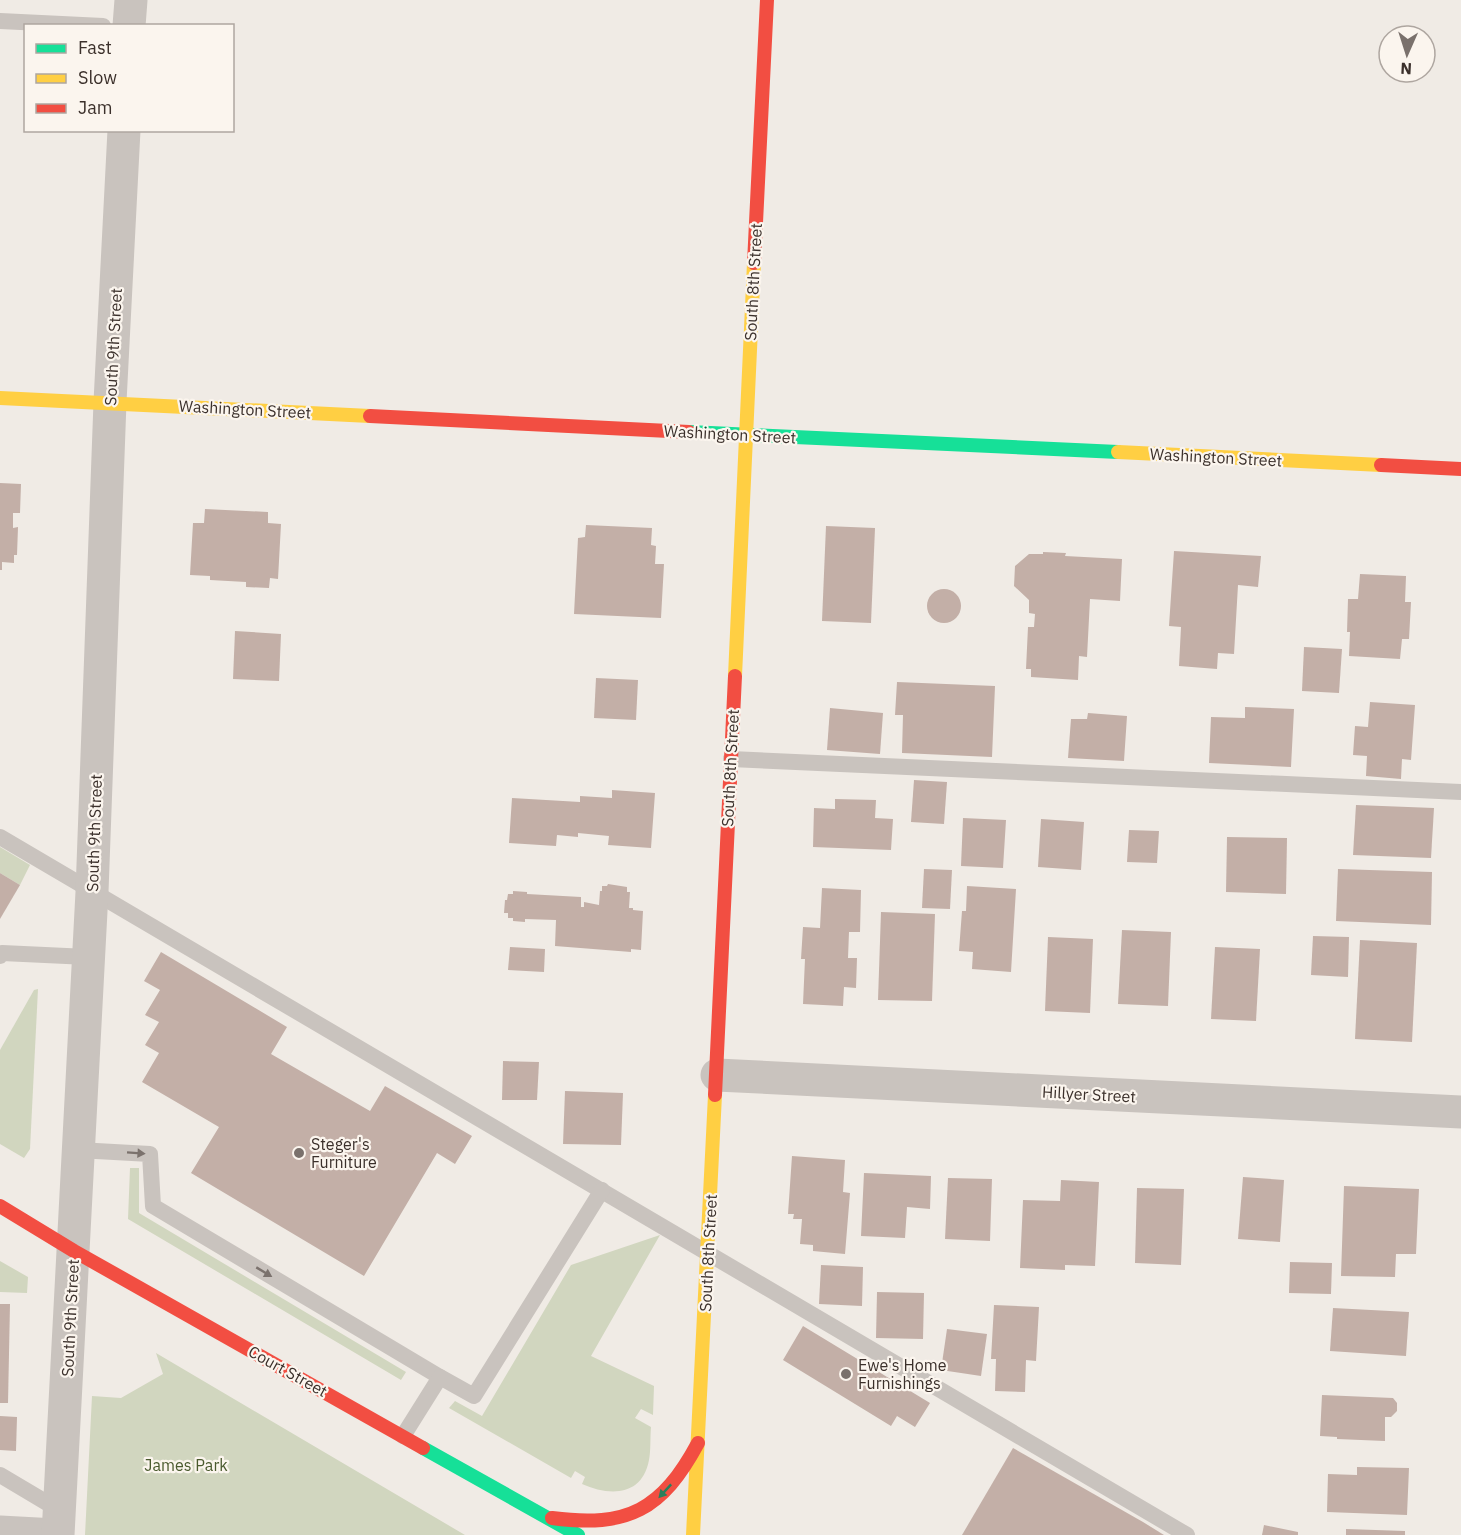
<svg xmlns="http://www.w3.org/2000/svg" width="1461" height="1535" font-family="'IBM Plex Sans',sans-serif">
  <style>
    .green { fill: #d1d6bf }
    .building { fill: #c3afa7 }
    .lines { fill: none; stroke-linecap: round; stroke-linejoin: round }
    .lane { stroke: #c9c3be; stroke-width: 16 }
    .street { stroke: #c9c3be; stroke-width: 33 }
    .fast { stroke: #16e098; stroke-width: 14 }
    .slow { stroke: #ffcf43; stroke-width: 14 }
    .jam { stroke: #f24e42; stroke-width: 14 }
    .oneway { fill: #7b726d }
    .oneway2 { fill: #2a7f5c }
    .poi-dot { fill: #7a716c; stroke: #fbf5ee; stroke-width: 2 }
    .labels { text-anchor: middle; stroke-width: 4.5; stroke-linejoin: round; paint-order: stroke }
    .street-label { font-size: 16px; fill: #3b302b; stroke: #fbf5ee }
    .poi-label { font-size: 16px; fill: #3b302b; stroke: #fbf5ee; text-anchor: start }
    .park-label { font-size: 16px; fill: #4a5a2e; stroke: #fbf5ee }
  </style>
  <rect width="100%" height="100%" fill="#f0ebe5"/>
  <!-- green -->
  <g class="green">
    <path d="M0,847L30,865L20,885L0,873Z"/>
    <path d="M38,989L30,1149L24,1158L0,1144V1050L34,990Z"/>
    <path d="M130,1168H139V1213L406,1372L401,1380L128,1219Z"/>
    <path d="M660,1235L591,1356L654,1386L653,1415L641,1409L635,1418L651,1427C650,1438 651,1450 649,1460C642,1497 609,1496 582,1484L585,1477L575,1471L571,1478L449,1408L455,1401L482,1416L571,1265Z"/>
    <path d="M0,1261L28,1277L27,1293L0,1292Z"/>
    <path d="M156,1353L465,1535H85L92,1396L121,1398L163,1374Z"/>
  </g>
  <!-- building -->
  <g class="building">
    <path d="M0,483L21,484L20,513H13V528L18,527L17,555H14V563L2,562V570H0Z"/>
    <path d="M205,509L268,512V523L281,524L278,579L270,578L269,588L246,587V582L210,580V576L190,575L193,523H204Z"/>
    <path d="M586,525L652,528L651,545L656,546L655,564H664L661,618L574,614L578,538L585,537Z"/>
    <path d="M826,526L875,528L871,623L822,621Z"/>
    <path d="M1174,551L1261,556L1258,587L1238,585L1234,654L1218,653L1217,669L1179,666L1181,627L1169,626Z"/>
    <path d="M1043,552L1066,553L1065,556L1122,559L1120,601L1090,599L1087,657L1079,656L1078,680L1031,677V669H1026L1028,627H1034L1035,614L1029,613V600L1014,586L1015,566L1029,554H1043Z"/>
    <path d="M1360,574L1406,576L1405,602H1411L1409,639H1402L1400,659L1349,656L1350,632H1347L1348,599H1358Z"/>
    <circle cx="944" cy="606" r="17"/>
    <path d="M235,631L281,634L279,681L233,679Z"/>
    <path d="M1304,647L1342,649L1339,693L1302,691Z"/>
    <path d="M596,678L638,680L636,720L594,718Z"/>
    <path d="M897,682L995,686L992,757L902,753L903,715H895Z"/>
    <path d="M1370,702L1415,705L1411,760L1402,759L1401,779L1366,776L1367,756L1353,755L1355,726L1368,727Z"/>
    <path d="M1245,707L1294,709L1291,767L1209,763L1211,717L1245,718Z"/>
    <path d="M830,708L883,713L880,754L827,750Z"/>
    <path d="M1088,713L1127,716L1124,761L1068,758L1071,719H1087Z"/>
    <path d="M914,780L947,782L944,824L911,822Z"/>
    <path d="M612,790L655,793L651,848L608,845L609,836L578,833V837L557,835L556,846L509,843L512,798L580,802V796L612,798Z"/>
    <path d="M835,799L876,800L875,818L893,819L891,850L813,847L814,808L835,809Z"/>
    <path d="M1356,805L1434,808L1431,858L1353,855Z"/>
    <path d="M963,818L1006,820L1003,868L961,866Z"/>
    <path d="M1041,819L1084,822L1081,870L1038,867Z"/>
    <path d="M1129,830L1159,831L1157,863L1127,862Z"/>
    <path d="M1227,837L1287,838L1286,894L1226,892Z"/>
    <path d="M924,869L952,870L950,909L922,908Z"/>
    <path d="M1338,869L1432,872L1431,925L1336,921Z"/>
    <path d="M0,873L20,885L0,919Z"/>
    <path d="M608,884L627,887V892H630L629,908H633V910L643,911L641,950L631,949V952L555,946L556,920L525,919V922L513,921V918H508V913H504L505,900H507L508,894H513V891L527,892V894L581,897V907H584V902L599,905L600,891H602V886H607Z"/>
    <path d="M967,886L1016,889L1011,972L972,969L973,952L959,951L962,911H966Z"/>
    <path d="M822,888L861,890L860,932H849L848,958H857L856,988L844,987L843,1006L803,1004L805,959H801L803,927L820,928Z"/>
    <path d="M881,912L935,914L932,1001L878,1000Z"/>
    <path d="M1122,930L1171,932L1168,1006L1118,1004Z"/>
    <path d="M1313,936L1349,937L1348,977L1311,975Z"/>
    <path d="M1048,937L1093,939L1090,1013L1045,1011Z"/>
    <path d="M1360,940L1417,943L1412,1042L1355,1039Z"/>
    <path d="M510,947L545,949L544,972L508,970Z"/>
    <path d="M1215,947L1260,949L1256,1021L1211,1019Z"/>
    <path d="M161,952L287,1027L271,1054L370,1111L385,1086L472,1136L455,1164L437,1153L364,1276L191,1173L219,1127L142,1082L159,1053L145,1045L159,1022L145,1015L160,990L144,981Z"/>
    <path d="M503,1061L539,1062L537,1100H502Z"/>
    <path d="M565,1091L623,1093L621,1145L563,1144Z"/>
    <path d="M792,1156L845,1160L843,1192L850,1193L845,1254L813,1251V1245L800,1244L802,1219H793L794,1214H788Z"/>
    <path d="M864,1173L931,1176L930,1209L907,1207L905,1238L861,1236Z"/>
    <path d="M1243,1177L1284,1180L1280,1242L1238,1239Z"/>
    <path d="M948,1178L992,1179L990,1241L945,1239Z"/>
    <path d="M1061,1180L1099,1182L1095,1266L1065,1265V1270L1020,1268L1023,1200L1060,1201Z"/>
    <path d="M1344,1186L1419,1189L1416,1254H1396L1395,1277L1341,1276Z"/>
    <path d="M1137,1188L1184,1189L1181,1265L1135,1263Z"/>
    <path d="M1290,1262L1332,1263L1331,1294L1289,1293Z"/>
    <path d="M821,1265L863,1267L862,1306L819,1304Z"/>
    <path d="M877,1292L924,1293L923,1339L876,1338Z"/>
    <path d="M0,1304H10L8,1403H0Z"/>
    <path d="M994,1305L1039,1307L1036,1361L1026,1360L1025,1392L995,1391L996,1359H991Z"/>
    <path d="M1333,1308L1409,1312L1406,1356L1330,1351Z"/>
    <path d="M803,1326L930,1403L915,1427L897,1416L891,1426L783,1360Z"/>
    <path d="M947,1329L987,1334L981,1376L941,1370Z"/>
    <path d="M1322,1395L1393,1398L1397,1403V1411L1391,1417H1385V1441L1337,1439V1437L1320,1436Z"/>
    <path d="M0,1416L17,1417L16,1451L0,1450Z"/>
    <path d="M1013,1448L1143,1522L1164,1535H962Z"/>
    <path d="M1357,1467L1409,1468L1407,1515L1327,1512L1328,1474L1357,1475Z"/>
    <path d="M1264,1525L1298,1532V1535H1262Z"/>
    <path d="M1346,1529L1405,1531V1535H1346Z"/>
  </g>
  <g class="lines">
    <!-- lane -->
    <g class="lane">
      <path d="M0,21L103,26"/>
      <path d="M731,759L1461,792"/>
      <path d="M0,837L1187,1535"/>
      <path d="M0,956L2,953L88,957"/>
      <path d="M78,1150L150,1154L153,1206L440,1377"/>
      <path d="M403,1436L440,1377L474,1396L602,1190"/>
      <path d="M0,1475L59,1510"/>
    </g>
    <!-- street -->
    <g class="street">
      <path d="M129,26L131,0"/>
      <path d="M717,1075L1461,1112"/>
      <path d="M0,1532L56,1535"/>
      <path d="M58,1535L92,892L110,402L124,130"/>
    </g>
    <!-- fast -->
    <g class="fast">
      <path d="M689,432L1118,452"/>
      <path d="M423,1448L578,1535"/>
    </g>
    <!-- slow -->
    <g class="slow">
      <path d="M0,398L370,416"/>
      <path d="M1118,452L1381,465"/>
      <path d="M735,676L754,263"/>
      <path d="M693,1535L715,1095"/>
    </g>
    <!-- jam -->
    <g class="jam">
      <path d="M754,263L767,0"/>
      <path d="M370,416L689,432"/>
      <path d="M1381,465L1461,469"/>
      <path d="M715,1095L735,676"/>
      <path d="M0,1206L74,1251L423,1448"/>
      <path d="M552,1518C628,1528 662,1510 698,1443"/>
    </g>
  </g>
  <!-- one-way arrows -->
  <defs><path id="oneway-solid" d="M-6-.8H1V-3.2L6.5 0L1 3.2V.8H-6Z" transform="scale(1.5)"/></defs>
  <g class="oneway">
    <use href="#oneway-solid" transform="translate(136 1153) rotate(4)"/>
    <use href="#oneway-solid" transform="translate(264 1272) rotate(31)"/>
  </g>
  <use class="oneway2" href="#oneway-solid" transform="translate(665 1491) rotate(133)"/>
  <!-- markers -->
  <g class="poi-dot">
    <circle cx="299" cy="1153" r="6"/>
    <circle cx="846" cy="1374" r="6"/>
  </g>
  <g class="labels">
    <!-- street labels -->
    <g class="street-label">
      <text transform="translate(753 282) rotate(-87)" y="6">South 8th Street</text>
      <text transform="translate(113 347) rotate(-87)" y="6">South 9th Street</text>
      <text transform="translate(245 409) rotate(3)" y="6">Washington Street</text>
      <text transform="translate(730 434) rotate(3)" y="6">Washington Street</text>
      <text transform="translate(1216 457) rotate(3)" y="6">Washington Street</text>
      <text transform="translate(730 768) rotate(-87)" y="6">South 8th Street</text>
      <text transform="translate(94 833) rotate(-88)" y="6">South 9th Street</text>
      <text transform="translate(1089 1094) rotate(3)" y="6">Hillyer Street</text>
      <text transform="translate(708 1253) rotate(-87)" y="6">South 8th Street</text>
      <text transform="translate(70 1318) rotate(-87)" y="6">South 9th Street</text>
      <text transform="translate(288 1371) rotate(29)" y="6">Court Street</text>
    </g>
    <!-- poi labels -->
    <g class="poi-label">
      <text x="311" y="1150">Steger's<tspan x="311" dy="18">Furniture</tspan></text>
      <text x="858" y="1371">Ewe's Home<tspan x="858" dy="18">Furnishings</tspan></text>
    </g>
    <!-- park labels -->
    <g class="park-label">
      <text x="186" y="1471">James Park</text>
    </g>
  </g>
  <!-- legend -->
  <rect x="24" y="24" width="210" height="108" fill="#fbf5ee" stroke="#aea6a0" stroke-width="1.5"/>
  <rect x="36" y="44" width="30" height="9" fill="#16e098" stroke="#aea6a0" stroke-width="1.5"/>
  <text x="78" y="54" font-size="18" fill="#3b302b">Fast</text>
  <rect x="36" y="74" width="30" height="9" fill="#ffcf43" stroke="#aea6a0" stroke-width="1.5"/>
  <text x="78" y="84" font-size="18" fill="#3b302b">Slow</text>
  <rect x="36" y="104" width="30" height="9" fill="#f24e42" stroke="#aea6a0" stroke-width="1.5"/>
  <text x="78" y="114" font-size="18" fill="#3b302b">Jam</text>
  <!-- north arrow -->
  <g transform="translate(1407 54) rotate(183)"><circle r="28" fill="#fbf5ee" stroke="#aea6a0" stroke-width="1.5"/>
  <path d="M0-4.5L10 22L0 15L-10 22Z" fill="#7a716c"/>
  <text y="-9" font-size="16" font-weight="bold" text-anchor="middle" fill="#3b302b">N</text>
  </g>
</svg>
